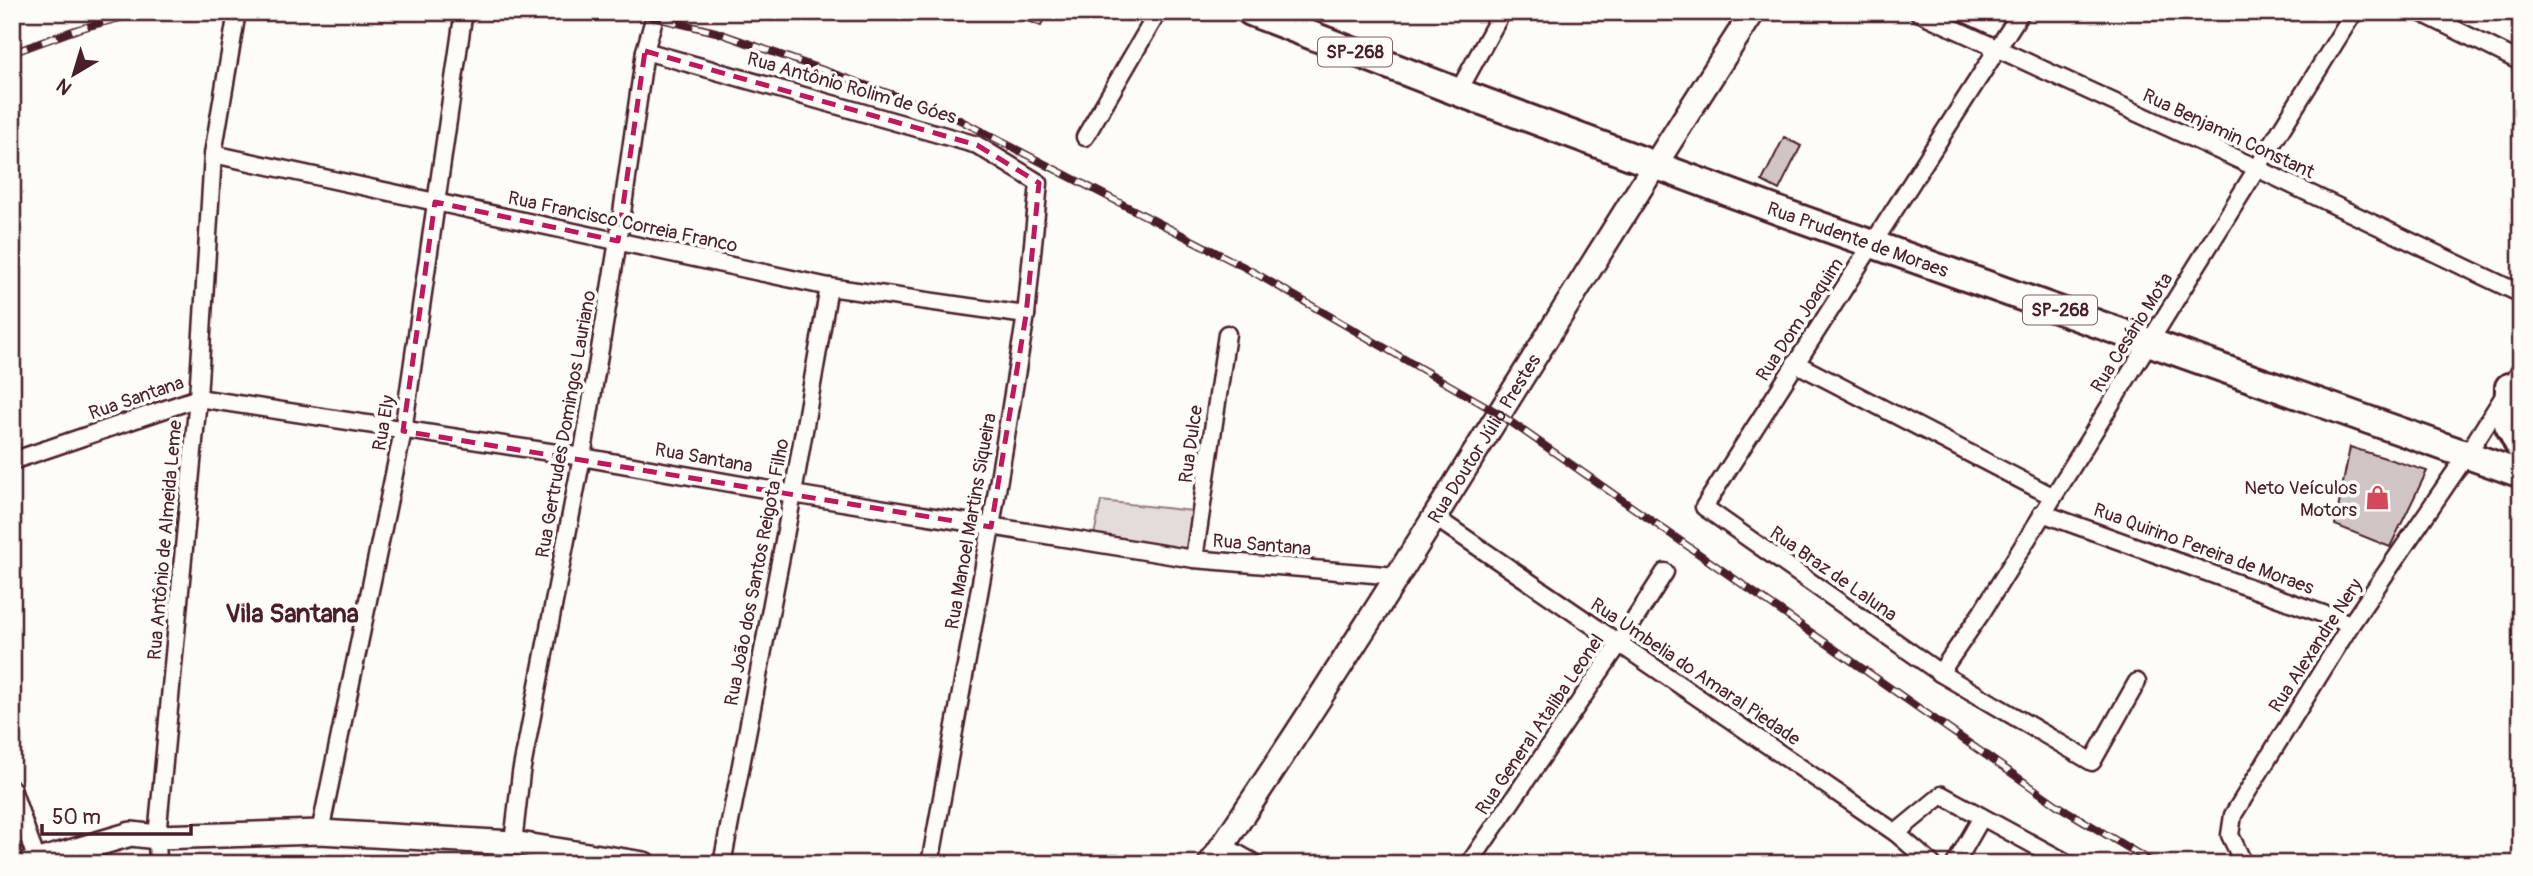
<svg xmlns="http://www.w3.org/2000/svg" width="2533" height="876" font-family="Pangolin,sans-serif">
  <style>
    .green { fill: #e3dcda; stroke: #967e82; stroke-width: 2 }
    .building { fill: #d0c5c4; stroke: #4a1f2b; stroke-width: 2 }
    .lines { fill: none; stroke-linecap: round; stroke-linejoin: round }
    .minor-casing { stroke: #4a1f2b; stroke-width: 21 }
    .secondary-casing { stroke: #4a1f2b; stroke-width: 28 }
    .primary-casing { stroke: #4a1f2b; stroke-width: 32 }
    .minor { stroke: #fdfcf7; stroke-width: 16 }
    .secondary { stroke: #fdfcf7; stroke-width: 23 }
    .primary { stroke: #fdfcf7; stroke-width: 26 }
    .rail-casing { stroke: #4a1f2b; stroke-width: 8 }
    .rail { stroke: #fdfcf7; stroke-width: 5; stroke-dasharray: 16; stroke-linecap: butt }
    .marked { fill: none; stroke: #c2185b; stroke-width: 5; stroke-dasharray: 14 9; stroke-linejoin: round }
    .labels { text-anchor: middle; stroke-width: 7; stroke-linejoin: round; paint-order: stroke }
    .shield { fill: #fdfcf7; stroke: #806168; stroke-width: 2 }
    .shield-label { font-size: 18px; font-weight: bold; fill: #4a1f2b }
    .street-label { font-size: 19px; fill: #4a1f2b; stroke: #fdfcf7 }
    .poi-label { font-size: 19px; fill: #4a1f2b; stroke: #fdfcf7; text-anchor: end }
    .district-label { font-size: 26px; font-weight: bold; fill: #4a1f2b; stroke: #fdfcf7 }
  </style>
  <rect width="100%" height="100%" fill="#fdfcf7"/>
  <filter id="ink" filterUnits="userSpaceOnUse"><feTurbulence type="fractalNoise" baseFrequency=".0143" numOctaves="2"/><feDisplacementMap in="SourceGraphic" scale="14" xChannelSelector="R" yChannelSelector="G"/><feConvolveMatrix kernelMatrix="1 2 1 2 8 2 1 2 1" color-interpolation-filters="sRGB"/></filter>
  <g filter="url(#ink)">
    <!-- green -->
    <path class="green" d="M1101,501L1192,511L1187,554L1093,540Z"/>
    <!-- building -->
    <g class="building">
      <path d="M1002,12H1046L1041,26Z"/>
      <path d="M1784,137L1801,146L1779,190L1762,181Z"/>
      <path d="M2350,447L2427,471L2390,547L2335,525Z"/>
    </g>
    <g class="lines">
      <defs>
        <g id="minor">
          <path d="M1918,12L2248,164L2521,294"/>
          <path d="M2021,12L1704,507L1940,673L2092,762L2137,682"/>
          <path d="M2420,12L2521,62"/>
          <path d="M645,51L977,145L1039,183L1026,315L991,527L930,864"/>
          <path d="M1458,92L1502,12"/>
          <path d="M1085,137L1158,12"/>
          <path d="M213,154L829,287L1026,315"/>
          <path d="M1795,363L2052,496"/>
          <path d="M12,461L198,398L582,457L793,494L1194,559L1397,576"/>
          <path d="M2042,513L2351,624"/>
          <path d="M1433,516L1896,833L1932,864"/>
          <path d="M1194,559L1227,334"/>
          <path d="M1940,673L1982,612L2354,12"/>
          <path d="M12,789L37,861"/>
          <path d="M320,832L403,431L463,17"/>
          <path d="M1896,833L1942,795L2069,864"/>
          <path d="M513,843L521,773L582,457L618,241L645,51L656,12"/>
          <path d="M1222,845L1256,864"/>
          <path d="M158,864L157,837L198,398L213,154L237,12"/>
          <path d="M722,864L793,494L829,287"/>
          <path d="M1469,864L1619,644L1665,572"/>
          <path d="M1955,864L1982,817"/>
          <path d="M2244,864L2230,835L2233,815L2351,624L2466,456L2521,369"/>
        </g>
        <g id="secondary">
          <path d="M29,864L131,834L157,837L320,832L513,843L644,864"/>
          <path id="s1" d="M1210,864C1399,585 1569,294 1753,12"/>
        </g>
        <g id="primary">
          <path id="s2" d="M1251,12L1458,92L1779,211L2521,474"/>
          <path d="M2509,387L2508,424L2521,449"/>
        </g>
      </defs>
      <!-- minor casing -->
      <use href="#minor" class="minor-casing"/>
      <!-- secondary casing -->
      <use href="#secondary" class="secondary-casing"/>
      <!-- primary casing -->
      <use href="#primary" class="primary-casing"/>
      <!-- minor -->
      <use href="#minor" class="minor"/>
      <!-- secondary -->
      <use href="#secondary" class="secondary"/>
      <!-- primary -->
      <use href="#primary" class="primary"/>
      <defs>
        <g id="rail">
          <path d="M631,12L716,32L950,115L1248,269L1498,413L2057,805L2155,864"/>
          <path d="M12,53L78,29L143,12"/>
        </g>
      </defs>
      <!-- rail casing -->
      <use href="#rail" class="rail-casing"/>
      <!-- rail -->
      <use href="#rail" class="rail"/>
    </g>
  </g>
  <!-- marked area -->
  <path class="marked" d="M645,51L977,145L1039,183L1026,315L991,527L403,431L435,202L618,241Z"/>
  <!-- icons -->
  <defs>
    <symbol id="shop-bare" viewBox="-9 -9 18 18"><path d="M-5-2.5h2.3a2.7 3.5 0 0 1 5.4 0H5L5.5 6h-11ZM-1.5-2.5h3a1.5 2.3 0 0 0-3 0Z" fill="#d1495b" stroke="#fdfcf7" stroke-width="2.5" paint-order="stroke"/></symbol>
  </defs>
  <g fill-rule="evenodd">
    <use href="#shop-bare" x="2360" y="480" width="35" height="35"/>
  </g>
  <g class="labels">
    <!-- shield labels -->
    <g class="shield">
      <rect x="1318" y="37.5" width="74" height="29" rx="5"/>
      <rect x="2023" y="295.5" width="74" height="29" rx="5"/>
    </g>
    <g class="shield-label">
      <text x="1355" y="58">SP-268</text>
      <text x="2060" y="316">SP-268</text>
    </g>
    <!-- street labels -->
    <g class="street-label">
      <text transform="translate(852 87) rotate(16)" y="7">Rua Antônio Rolim de Góes</text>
      <text transform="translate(2229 133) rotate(25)" y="7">Rua Benjamin Constant</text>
      <text transform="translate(623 221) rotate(12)" y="7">Rua Francisco Correia Franco</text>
      <text dy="7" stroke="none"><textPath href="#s2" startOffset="648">Rua Prudente de Moraes</textPath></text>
      <text transform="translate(1799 319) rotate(-57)" y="7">Rua Dom Joaquim</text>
      <text transform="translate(2131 332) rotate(-58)" y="7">Rua Cesário Mota</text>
      <text transform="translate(136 397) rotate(-19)" y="7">Rua Santana</text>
      <text transform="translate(383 423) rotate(-80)" y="7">Rua Ely</text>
      <text transform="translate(565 424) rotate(-80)" y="7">Rua Gertrudes Domingos Lauriano</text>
      <text dy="7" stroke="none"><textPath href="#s1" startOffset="506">Rua Doutor Júlio Prestes</textPath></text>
      <text transform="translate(1190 444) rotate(-82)" y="7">Rua Dulce</text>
      <text transform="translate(704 457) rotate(10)" y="7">Rua Santana</text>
      <text transform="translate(970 521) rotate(-80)" y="7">Rua Manoel Martins Siqueira</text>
      <text transform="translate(164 540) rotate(-85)" y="7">Rua Antônio de Almeida Leme</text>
      <text transform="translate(1262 544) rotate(5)" y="7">Rua Santana</text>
      <text transform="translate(2204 548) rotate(20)" y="7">Rua Quirino Pereira de Moraes</text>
      <text transform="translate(756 572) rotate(-79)" y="7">Rua João dos Santos Reigota Filho</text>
      <text transform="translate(1834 573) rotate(35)" y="7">Rua Braz de Laluna</text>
      <text transform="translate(2315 645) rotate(-57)" y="7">Rua Alexandre Nery</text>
      <text transform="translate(1696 671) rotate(34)" y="7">Rua Umbelia do Amaral Piedade</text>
      <text transform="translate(1539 724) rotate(-56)" y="7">Rua General Ataliba Leonel</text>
    </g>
    <!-- poi labels -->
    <g class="poi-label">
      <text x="2357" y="494">Neto Veículos<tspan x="2357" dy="22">Motors</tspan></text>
    </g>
    <!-- district labels -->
    <g class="district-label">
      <text x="292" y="622">Vila Santana</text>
    </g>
  </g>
  <!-- margin -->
  <rect width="2533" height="876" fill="none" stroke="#fdfcf7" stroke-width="42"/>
  <rect x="21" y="21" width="2491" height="834" fill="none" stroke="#4a1f2b" stroke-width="2.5" filter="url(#ink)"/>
  <!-- north arrow -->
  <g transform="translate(74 74) rotate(218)" stroke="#fdfcf7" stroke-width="5" paint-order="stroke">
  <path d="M0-5L12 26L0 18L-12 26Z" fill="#4a1f2b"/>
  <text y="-10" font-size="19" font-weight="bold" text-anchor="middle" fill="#4a1f2b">N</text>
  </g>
  <!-- scale -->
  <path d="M42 824v10h149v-10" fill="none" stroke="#4a1f2b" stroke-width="3.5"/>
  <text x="52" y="824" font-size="21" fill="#4a1f2b" stroke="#fdfcf7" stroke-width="5" paint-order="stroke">50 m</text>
</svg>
